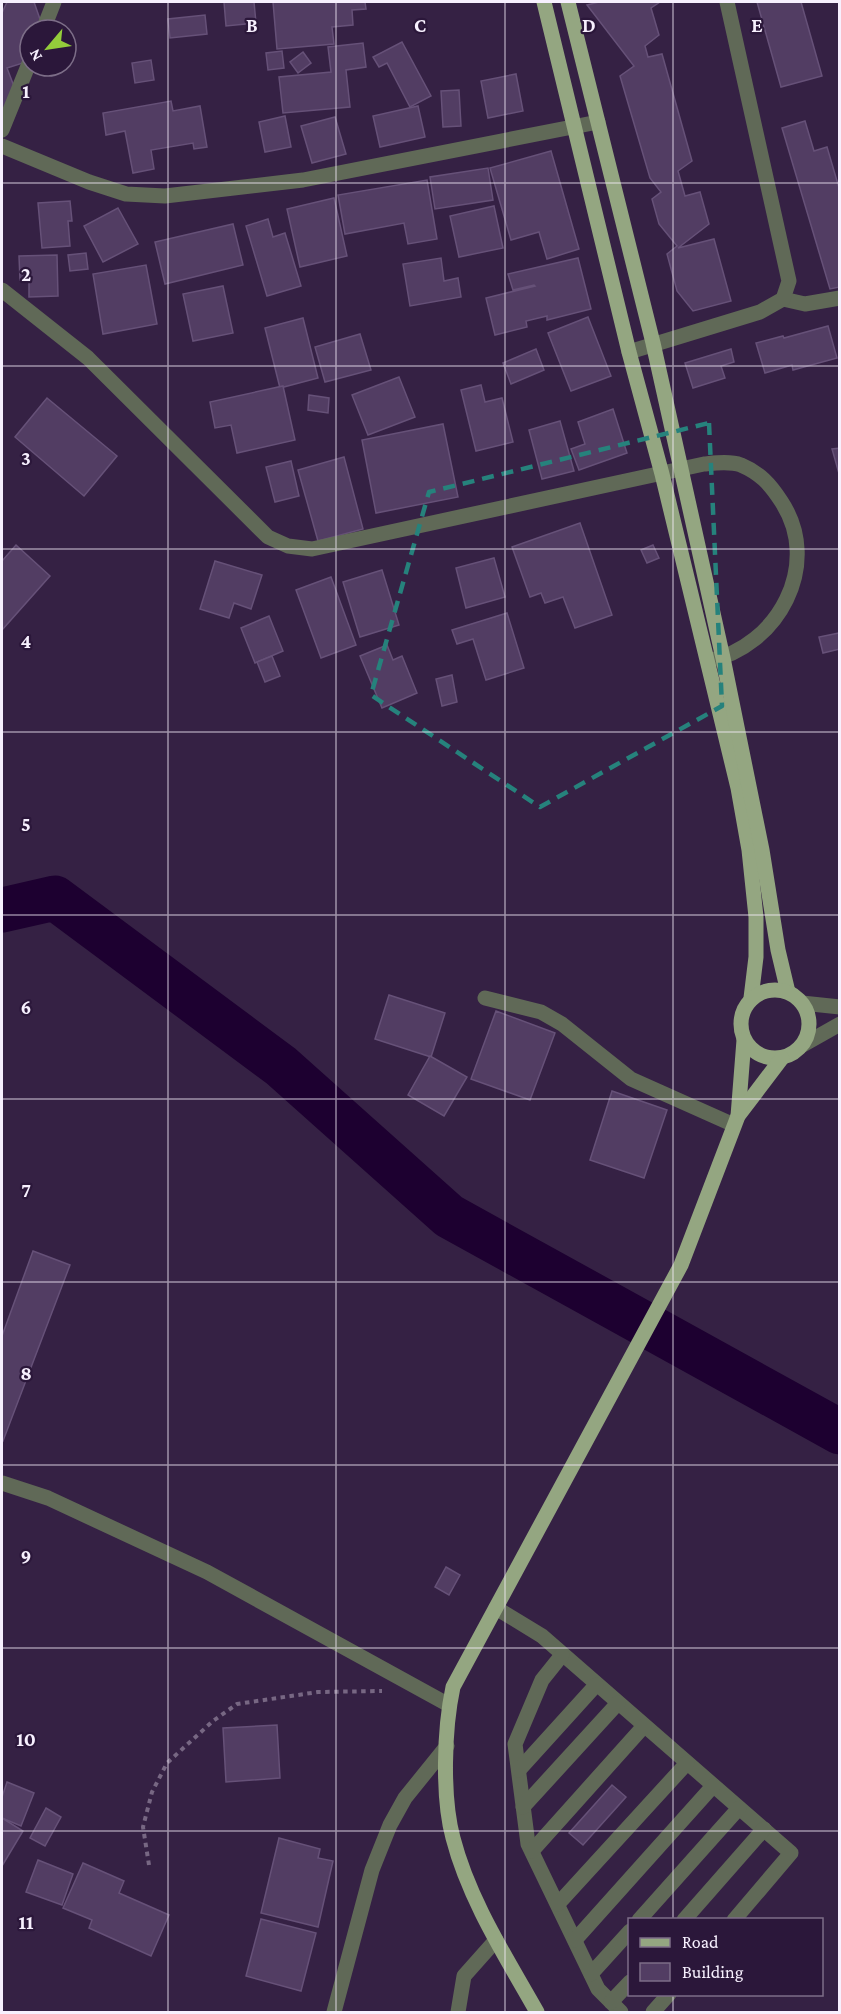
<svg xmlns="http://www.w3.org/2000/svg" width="841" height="2014" font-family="'Crimson Pro',serif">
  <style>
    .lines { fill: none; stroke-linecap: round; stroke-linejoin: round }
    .river { stroke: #1d0030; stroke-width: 45 }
    .building { fill: #523d63; stroke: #665178; stroke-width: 1.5 }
    .path { stroke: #776783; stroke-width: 4; stroke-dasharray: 4.5 4.5; stroke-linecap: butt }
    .minor { stroke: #606957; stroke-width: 15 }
    .major { stroke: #94a681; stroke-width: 15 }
    .marked { fill: none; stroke: #26827c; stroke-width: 4.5; stroke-dasharray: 12 8; stroke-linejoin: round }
    .grid { fill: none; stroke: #f7f0fe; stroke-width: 1.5; stroke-opacity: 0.55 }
    .grid-label { font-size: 20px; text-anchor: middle; font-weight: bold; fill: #f7f0fe; stroke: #2b173a; stroke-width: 4.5; stroke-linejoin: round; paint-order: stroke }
  </style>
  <rect width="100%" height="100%" fill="#352144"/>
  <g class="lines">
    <!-- river -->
    <path class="river" d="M2,910L55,898L281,1066L449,1216L840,1432"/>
  </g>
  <!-- building -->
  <g class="building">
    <path d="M7,2H34L42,25L39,30H30V48L23,63L7,68L15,89L2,112V13Z"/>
    <path d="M224,2H254L256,23L226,26Z"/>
    <path d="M273,2H365L366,9L352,10L353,25L332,27L334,44L277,49Z"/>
    <path d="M599,2H660L651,8L659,35L645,46L648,57L662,54L692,161L678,171L685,196L700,192L709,224L678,248L714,239L731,301L693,311L677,291L667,254L677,246L659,224L652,199L661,192L650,178L620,76L634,66L587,5Z"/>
    <path d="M757,2H801L822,76L781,87Z"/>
    <path d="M205,15L207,34L170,38L168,19Z"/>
    <path d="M402,42L431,96L410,107L387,63L379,67L373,57Z"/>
    <path d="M363,43L366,67L346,70L350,107L283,113L279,77L331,72L328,47Z"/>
    <path d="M282,51L284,68L268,70L266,53Z"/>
    <path d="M303,52L311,63L298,73L290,62Z"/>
    <path d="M151,60L154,80L135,83L132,63Z"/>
    <path d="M516,74L523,111L488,118L481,81Z"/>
    <path d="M459,90L461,126L443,127L441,91Z"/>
    <path d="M171,101L173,111L200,106L207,147L194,149L193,143L151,150L154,169L133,173L125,131L106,135L103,113Z"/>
    <path d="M418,106L425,137L380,147L373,116Z"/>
    <path d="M285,116L291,147L265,152L259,122Z"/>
    <path d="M335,117L346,154L312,163L301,126Z"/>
    <path d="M805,121L814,151L827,147L840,191V287L830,289L782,128Z"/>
    <path d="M551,151L579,249L547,259L539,232L511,240L490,168Z"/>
    <path d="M488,168L493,200L435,209L430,177Z"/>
    <path d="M427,180L437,239L408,244L404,223L345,234L338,195Z"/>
    <path d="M334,198L347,256L300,267L287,209Z"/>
    <path d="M70,201L72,221H68L70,246L42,248L38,203Z"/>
    <path d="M494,206L503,248L459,257L450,216Z"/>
    <path d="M118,208L138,244L103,262L84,226Z"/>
    <path d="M268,219L273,237L285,233L301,286L267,296L246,226Z"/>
    <path d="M233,224L243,265L165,284L155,242Z"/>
    <path d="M86,253L88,269L70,271L68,255Z"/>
    <path d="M57,255L58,296L29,297V279L20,280L19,256Z"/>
    <path d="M441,258L444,281L458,278L461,297L410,306L403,264Z"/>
    <path d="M578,258L591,309L547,320V316L526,321L527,327L495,335L486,298L535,286L534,285L513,290L508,274Z"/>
    <path d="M146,265L157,324L103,334L93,274Z"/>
    <path d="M223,286L233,333L193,341L183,294Z"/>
    <path d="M588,317L611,376L571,391L548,333Z"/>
    <path d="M303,318L318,378L280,388L265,328Z"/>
    <path d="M828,326L837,358L793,370L792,365L765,373L756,343L783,336L784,338Z"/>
    <path d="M360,334L371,370L325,382L315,347Z"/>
    <path d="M536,349L544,370L511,384L503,363Z"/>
    <path d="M731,349L734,362L721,366L725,378L693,388L685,363Z"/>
    <path d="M399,377L415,417L368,435L352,395Z"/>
    <path d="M481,385L485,402L502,398L513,442L476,451L461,390Z"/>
    <path d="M283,386L295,440L237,453L231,425L215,428L210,402Z"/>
    <path d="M309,395L329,398L328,413L308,410Z"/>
    <path d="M47,398L117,456L84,496L15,437Z"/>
    <path d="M613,409L627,453L579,470L571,449L585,444L578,422Z"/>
    <path d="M560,421L574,471L542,479L529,430Z"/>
    <path d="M443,424L458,497L376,513L362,440Z"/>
    <path d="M840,448V477L832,449Z"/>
    <path d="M344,457L363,529L318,541L298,470Z"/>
    <path d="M291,461L299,496L275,502L266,467Z"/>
    <path d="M580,523L612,615L575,628L563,597L545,603L541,593L530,597L512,547Z"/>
    <path d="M16,545L50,576L2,630V561Z"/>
    <path d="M653,545L659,558L647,563L641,550Z"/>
    <path d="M494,558L505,597L466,608L456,568Z"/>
    <path d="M215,561L262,575L251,609L234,603L229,618L200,609Z"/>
    <path d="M382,570L399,625L360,637L343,582Z"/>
    <path d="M331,577L356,645L321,658L296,590Z"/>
    <path d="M507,613L524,668L486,680L473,639L457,644L452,630Z"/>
    <path d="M269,616L283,651L255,663L241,628Z"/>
    <path d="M839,633L840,649L823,653L819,637Z"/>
    <path d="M387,645L393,660L402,656L417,693L382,708L360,656Z"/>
    <path d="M272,656L280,676L265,682L257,662Z"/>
    <path d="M452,675L457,702L442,706L436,679Z"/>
    <path d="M389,995L445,1013L431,1057L375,1039Z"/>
    <path d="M496,1011L555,1033L530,1100L471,1079Z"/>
    <path d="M430,1056L467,1077L444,1116L408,1095Z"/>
    <path d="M612,1091L667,1110L644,1178L590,1160Z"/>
    <path d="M33,1251L70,1265L3,1441L2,1440V1336Z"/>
    <path d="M446,1567L460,1575L449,1595L435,1587Z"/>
    <path d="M277,1725L280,1778L226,1782L223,1728Z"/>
    <path d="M7,1782L34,1793L21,1826L2,1818V1797Z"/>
    <path d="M612,1785L626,1797L583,1845L569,1833Z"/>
    <path d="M46,1808L61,1817L45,1846L30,1838Z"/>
    <path d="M2,1818L23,1831L2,1866Z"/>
    <path d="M279,1838L320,1849L318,1858L333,1861L318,1927L261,1913Z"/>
    <path d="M38,1860L73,1874L62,1905L26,1892Z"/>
    <path d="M83,1863L124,1881L119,1893L169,1915L151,1956L89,1928L92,1920L63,1908Z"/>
    <path d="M261,1919L316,1933L301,1991L246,1976Z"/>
  </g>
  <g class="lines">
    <!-- path -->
    <path class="path" d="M149,1865L143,1827L152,1792L167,1763L213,1721L237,1704L318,1692L382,1691"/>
    <!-- minor -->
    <g class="minor">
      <path d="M43,30L54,2"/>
      <path d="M2,130L30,61"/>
      <path d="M2,146L89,182L126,194L165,196L303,180L598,122"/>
      <path d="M2,290L88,358L268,537L288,546L312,549L704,464C715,463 730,461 741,465C760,473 770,484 781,501C823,564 778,647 708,661"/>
      <path d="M783,299L805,304L840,298"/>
      <path d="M629,352L760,312L783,299L789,281L727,2"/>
      <path d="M485,998L541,1012L562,1024L631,1079L734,1125"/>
      <path d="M802,1003L840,1007"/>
      <path d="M801,1046L840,1024"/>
      <path d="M2,1483L48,1498L207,1572L449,1705"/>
      <path d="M496,1608L542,1636L791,1853L734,1920"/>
      <path d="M562,1655L542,1680L515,1744L528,1844L598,1989L621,2012"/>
      <path d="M519,1770L596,1685"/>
      <path d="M523,1807L618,1703"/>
      <path d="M532,1851L644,1726"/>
      <path d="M558,1904L687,1763"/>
      <path d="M639,1920L739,1808"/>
      <path d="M684,1920L764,1829"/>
      <path d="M575,1940L713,1786"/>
      <path d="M591,1974L630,1931"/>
      <path d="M611,2002L630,1982"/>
      <path d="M334,2012L372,1870L390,1825L405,1798L447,1746"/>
      <path d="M458,2012L464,1976L496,1940"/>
      <path d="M653,2012L669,1994"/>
    </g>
    <!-- major -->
    <g class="major">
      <path d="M544,2L629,352L662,474L738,788L749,850L756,917V957L751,998"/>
      <path d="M568,2L653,343L723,658L762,850L778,950L788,992"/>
      <circle cx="775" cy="1024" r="34"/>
      <path d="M738,1116L744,1040"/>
      <path d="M537,2012C506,1957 469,1900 453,1838C442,1797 444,1729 453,1687L681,1265L738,1116L782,1058"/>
    </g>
  </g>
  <!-- marked area -->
  <path class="marked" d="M709,423L722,706L540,807L371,695L429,492Z"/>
  <!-- grid -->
  <path class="grid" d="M168,2V2012M336,2V2012M505,2V2012M673,2V1920M2,183H840M2,366H840M2,549H840M2,732H840M2,915H840M2,1099H840M2,1282H840M2,1465H840M2,1648H840M2,1831H840M673,1994V2012"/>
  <g class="grid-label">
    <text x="252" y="32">B</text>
    <text x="420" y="32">C</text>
    <text x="589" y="32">D</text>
    <text x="757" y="32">E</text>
    <text x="26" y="98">1</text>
    <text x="26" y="281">2</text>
    <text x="26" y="465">3</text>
    <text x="26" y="648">4</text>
    <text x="26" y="831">5</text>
    <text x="26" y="1014">6</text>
    <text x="26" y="1197">7</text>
    <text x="26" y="1380">8</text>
    <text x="26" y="1563">9</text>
    <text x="26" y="1746">10</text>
    <text x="26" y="1929">11</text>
  </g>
  <!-- border -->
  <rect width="841" height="2014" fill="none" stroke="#f7f0fe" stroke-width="6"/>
  <!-- legend -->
  <rect x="628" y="1918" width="195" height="78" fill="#2b173a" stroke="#7d6e88" stroke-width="1.5"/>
  <rect x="640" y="1938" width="30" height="9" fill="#94a681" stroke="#7d6e88" stroke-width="1.5"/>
  <text x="682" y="1948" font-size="18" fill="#f7f0fe">Road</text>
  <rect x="640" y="1963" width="30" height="18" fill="#523d63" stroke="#7d6e88" stroke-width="1.5"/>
  <text x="682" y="1978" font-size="18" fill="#f7f0fe">Building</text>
  <!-- north arrow -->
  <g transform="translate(48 48) rotate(241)"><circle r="28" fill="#2b173a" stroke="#7d6e88" stroke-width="1.5"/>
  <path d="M0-4.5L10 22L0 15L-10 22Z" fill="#94cc3b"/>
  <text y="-9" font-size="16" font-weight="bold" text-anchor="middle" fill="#f7f0fe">N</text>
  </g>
</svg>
